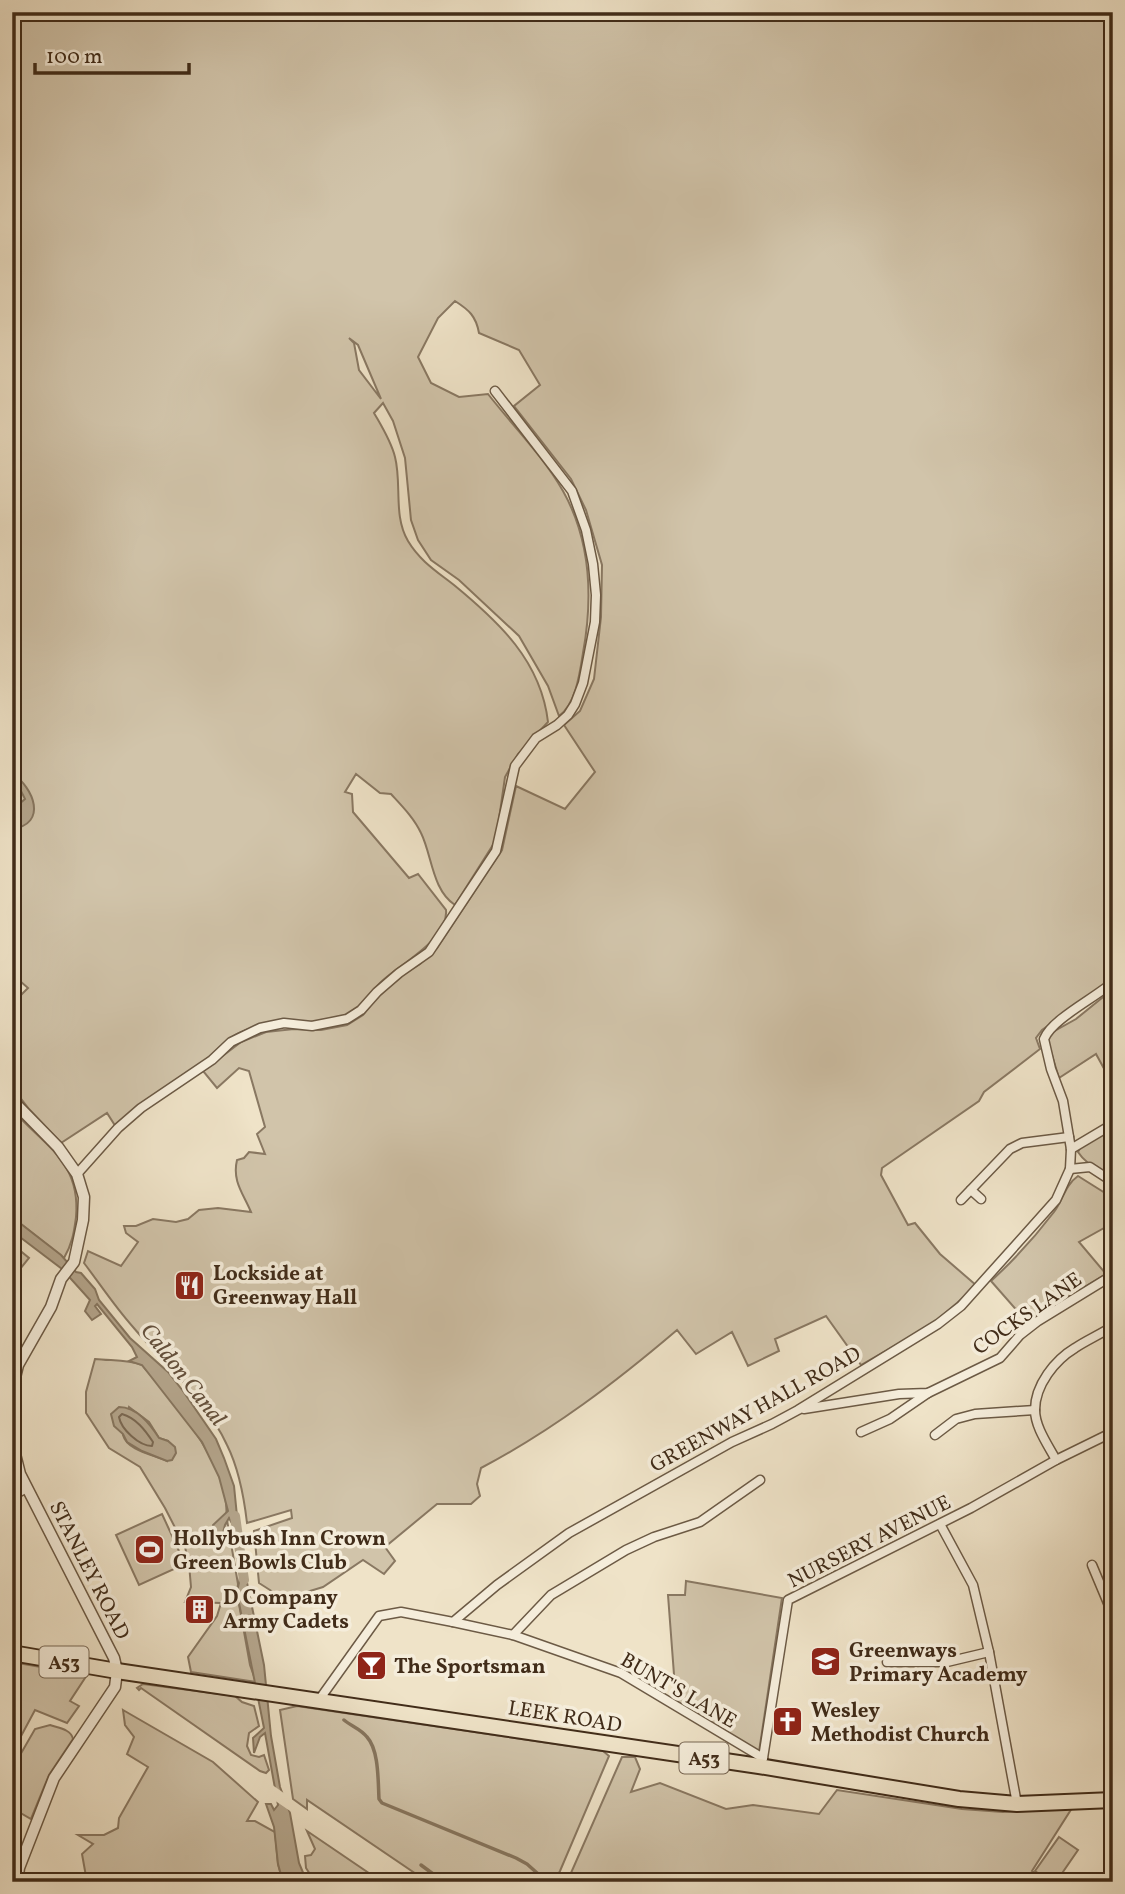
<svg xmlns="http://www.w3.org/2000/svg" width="1125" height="1894" font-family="Vollkorn,serif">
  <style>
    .green { fill: #d1c4aa; stroke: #897862; stroke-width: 2; fill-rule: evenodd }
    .water { fill: #b4a58c; stroke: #86755e; stroke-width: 2 }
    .pier { fill: #efe3c8 }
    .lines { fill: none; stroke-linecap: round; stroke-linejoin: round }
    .shore { stroke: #7a6852; stroke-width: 2 }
    .stream { stroke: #86755e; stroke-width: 3.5 }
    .canal { stroke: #b4a58c; stroke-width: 10 }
    .minor-casing { stroke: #6c5a45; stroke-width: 11 }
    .tertiary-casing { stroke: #6c5a45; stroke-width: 13 }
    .trunk-casing { stroke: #412c19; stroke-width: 18 }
    .minor { stroke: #f5eddb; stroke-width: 8 }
    .tertiary { stroke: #f5eddb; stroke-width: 10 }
    .trunk { stroke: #efe3c8; stroke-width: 14 }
    .labels { text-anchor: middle; stroke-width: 7; stroke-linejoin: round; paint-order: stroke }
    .shield { fill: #f5eddb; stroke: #776653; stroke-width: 2 }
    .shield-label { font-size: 19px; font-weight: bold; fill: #412c19 }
    .poi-label { font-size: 21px; font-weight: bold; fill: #412c19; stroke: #f5eddb; text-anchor: start }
    .street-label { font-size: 21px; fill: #412c19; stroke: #f5eddb }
    .water-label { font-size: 23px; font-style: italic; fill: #64503c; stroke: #f5eddb }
  </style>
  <rect width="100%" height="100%" fill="#efe3c8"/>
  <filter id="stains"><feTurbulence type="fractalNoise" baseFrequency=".00286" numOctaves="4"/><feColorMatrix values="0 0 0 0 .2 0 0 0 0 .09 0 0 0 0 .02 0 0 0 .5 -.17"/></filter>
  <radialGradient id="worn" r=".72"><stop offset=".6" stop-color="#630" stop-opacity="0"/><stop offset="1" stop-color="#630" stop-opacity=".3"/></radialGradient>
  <!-- green -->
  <g class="green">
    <path d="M12,12H1113V977L1103,987L1042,1030L1036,1038L1040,1049L984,1092L979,1101L882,1168L881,1175L908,1225L915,1223L940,1254L977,1286L931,1325L861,1365L826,1316L775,1339L779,1351L748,1366L732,1332L696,1354L677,1330C616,1382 553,1430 481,1468L477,1484L480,1496L471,1504H437L385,1547L395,1561L384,1574L363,1560L323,1587L284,1599L259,1583L254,1531L292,1518L291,1510L247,1523C244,1497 239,1469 227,1445C206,1399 165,1365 133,1327C115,1307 100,1284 84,1263L88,1251L121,1266L138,1242L126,1233L124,1226H136L153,1219L176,1222L188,1219L199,1210L218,1208L251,1212C243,1193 232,1181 237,1160L244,1158L249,1152L265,1154L257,1134L265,1127L249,1071L239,1068L217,1088L203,1071L241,1042L266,1032L294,1029L321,1030L347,1025L363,1015L377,997L396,979L420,964L437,948L502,850L516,786L565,809L595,772L564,725L580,711L594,679L601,617L602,565L586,510L571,479L514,406L540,385L519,350L479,333C476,316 469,310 455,301L438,318L418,357L431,383L459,397L488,394C513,426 543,456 563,491C591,541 593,598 583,653C580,672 576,704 559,716L548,686L519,636L459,580L431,560L418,540L411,520L405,458L393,421L383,403L374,413C382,427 391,441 395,457C402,484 393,516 408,541C420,561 436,571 454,585C499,622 541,661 548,722L518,754L505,777L496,840L455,905C432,890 432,855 421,833C414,818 402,806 391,794L380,793L356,774L345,792L352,794L353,812L409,878L418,874L446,910C449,940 398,965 380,983C369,994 360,1010 345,1016C310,1029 268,1016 235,1035C222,1043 211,1057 198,1066C171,1087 144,1107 116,1127L107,1113L61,1143L29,1109L12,1087V1004L28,988L12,974ZM349,338L358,345L381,399L359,370L354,343Z"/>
    <path d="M1113,989V1085L1096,1054L1059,1078L1047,1039L1051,1033L1076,1019Z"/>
    <path d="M12,1109C44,1146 81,1161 76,1217C74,1233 72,1244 64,1258L12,1217Z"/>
    <path d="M1113,1128V1178C1099,1168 1087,1166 1078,1152L1080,1148Z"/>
    <path d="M1078,1176L1113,1198V1223L1079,1242L1106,1274L1027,1322L991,1281C1014,1260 1035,1237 1054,1212C1063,1200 1065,1185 1078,1176Z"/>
    <path d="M12,1244L29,1258L12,1279Z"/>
    <path d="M95,1359C111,1361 127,1359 142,1365C174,1403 237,1472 225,1525L227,1520L238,1584L237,1593L250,1665L256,1682L191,1672L188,1657L217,1616L221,1603L185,1602L191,1587L189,1564L185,1547L165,1508L140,1467L109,1448L86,1413V1392ZM129,1407L149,1422L159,1438L168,1441L167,1461C155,1455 127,1451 123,1435C122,1427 127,1415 129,1407Z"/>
    <path d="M162,1514L185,1564L139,1585L116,1535Z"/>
    <path d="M686,1581L782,1598L759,1752L676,1701L668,1595H685Z"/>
    <path d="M12,1662L87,1675L70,1701L79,1706L67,1723L35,1710L12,1753Z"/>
    <path d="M143,1684L235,1696L242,1702L254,1706L259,1726L249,1733L247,1746L251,1755L259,1757L264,1755L269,1770L266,1773L260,1771L141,1688L139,1690L137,1688Z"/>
    <path d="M297,1706L603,1751L609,1756L560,1871L554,1882H428L307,1800V1809L293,1799L280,1710Z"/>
    <path d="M123,1710L213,1762L258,1802L247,1821H255L275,1832L278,1864L283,1882H87L82,1854L93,1844L78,1835H104L118,1828L119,1818L148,1767L127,1754L134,1737L125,1725Z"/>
    <path d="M50,1725C58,1728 71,1729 73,1739L49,1775L31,1819L12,1808V1769L35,1729Z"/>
    <path d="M622,1757H635L640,1769L631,1792L660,1783L726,1809L753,1805L819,1814L837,1790L962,1809L1003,1812L1072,1808L1032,1871L1048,1882H567Z"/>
    <path d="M307,1831L382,1882H315L306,1868L305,1856L311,1855L315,1849Z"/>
    <path d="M1059,1837L1078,1850L1056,1882H1050L1035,1871Z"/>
  </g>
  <!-- water -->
  <g class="water">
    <path d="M12,773C34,788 48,824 12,829V805H18L25,799L21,791L12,788Z"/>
    <path d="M12,1217L61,1255L76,1272L81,1273L95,1289L99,1300L130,1338L168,1372L183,1391L216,1439L224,1458L234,1486L238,1526L237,1528L234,1527L229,1518L225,1525L221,1541H216L213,1525L228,1511L219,1477L202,1442L142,1365L129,1361L137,1357L132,1347L97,1304L95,1306L101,1314L92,1320L85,1311L90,1300L62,1269L12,1231Z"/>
    <path d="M119,1407C137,1407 150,1424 159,1438L168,1441L175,1447L176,1453L172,1460L167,1461L142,1451L127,1442L123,1434L114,1426L111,1414Z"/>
    <path d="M239,1565L244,1568L264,1665L271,1736L280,1787L290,1813L299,1863L307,1882H283L278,1864L274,1827L266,1804H271L274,1810L278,1805L265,1733L260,1737L254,1753L253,1738L264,1728L237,1593L240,1577Z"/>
  </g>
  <!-- pier -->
  <path class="pier" d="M271,1784L288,1796L293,1813L274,1800Z"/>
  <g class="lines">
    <!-- shore -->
    <path class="shore" d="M122,1414C136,1418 145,1430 153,1442L152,1446C139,1446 121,1429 119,1417Z"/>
    <!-- stream -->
    <g class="stream">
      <path d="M344,1720C351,1726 361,1729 367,1737C379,1750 378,1781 379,1799L382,1803L516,1858L527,1864L546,1881"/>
      <path d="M421,1865L444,1882"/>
    </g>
    <!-- canal -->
    <path class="canal" d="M235,1516L244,1580"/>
    <defs>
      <g id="minor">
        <path d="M1071,1149L1113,1124"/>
        <path d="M1070,1169L1090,1167L1113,1182"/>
        <path d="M77,1174L118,1128L141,1108L212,1060L231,1042L260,1028L284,1023L312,1026L347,1019L361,1010L377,992L399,973L429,952L496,851L515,766L536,738L557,725L568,715L575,704L583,683L595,622L596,595L593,564L586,530L572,491L495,391"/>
        <path d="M971,1190L981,1199"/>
        <path d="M961,1200L1010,1149L1022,1143L1069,1137"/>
        <path d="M804,1409L899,1394L928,1393L1000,1358L1020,1335L1038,1321L1113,1275"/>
        <path d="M861,1432L890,1419L928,1393"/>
        <path d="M935,1435L956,1419L975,1414L1035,1410"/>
        <path d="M1056,1460C1048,1445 1035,1427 1035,1410C1035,1385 1055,1360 1075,1348C1087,1340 1101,1334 1113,1326"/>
        <path d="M12,1496L27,1488"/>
        <path d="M940,1524L973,1585L989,1652L1017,1804"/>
        <path d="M1092,1565L1113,1615"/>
        <path d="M453,1622L513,1635L621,1673L763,1758"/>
        <path d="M513,1635L551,1595L626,1550L654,1537L700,1522L760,1480"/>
        <path d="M887,1662H947L989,1652"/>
        <path d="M319,1700L379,1616L401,1612L453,1622L497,1585L569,1533L732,1442L772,1424L798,1410L938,1324L961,1306L1056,1200L1070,1169L1071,1149L1063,1101L1051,1069L1044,1039C1052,1019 1095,998 1113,982"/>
        <path d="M759,1766L763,1758L788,1600L971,1508L1056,1460L1113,1432"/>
      </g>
      <g id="tertiary">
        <path d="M12,1100L58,1147L77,1174L84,1197L83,1220L74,1262L61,1279L51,1307L18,1365L12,1390"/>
        <path d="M12,1442L20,1474L114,1658L117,1671L115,1687L54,1778L19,1868L17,1882"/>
      </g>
      <path id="trunk" d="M12,1653L117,1671L759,1766L959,1799L1017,1804L1113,1800"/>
    </defs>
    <!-- minor casing -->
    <use href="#minor" class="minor-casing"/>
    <!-- tertiary casing -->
    <use href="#tertiary" class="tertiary-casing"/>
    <!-- trunk casing -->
    <use href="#trunk" class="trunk-casing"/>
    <!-- minor -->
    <use href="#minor" class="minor"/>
    <!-- tertiary -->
    <use href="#tertiary" class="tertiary"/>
    <!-- trunk -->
    <use href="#trunk" class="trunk"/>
  </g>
  <!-- icons -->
  <defs>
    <symbol id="restaurant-square" viewBox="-11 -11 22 22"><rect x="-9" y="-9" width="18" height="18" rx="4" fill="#8f2418" stroke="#f5eddb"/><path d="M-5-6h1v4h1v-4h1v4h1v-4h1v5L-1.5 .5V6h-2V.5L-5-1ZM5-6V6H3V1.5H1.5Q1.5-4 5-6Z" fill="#fff"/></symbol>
    <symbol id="stadium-square" viewBox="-11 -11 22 22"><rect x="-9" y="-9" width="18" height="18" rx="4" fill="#8f2418" stroke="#f5eddb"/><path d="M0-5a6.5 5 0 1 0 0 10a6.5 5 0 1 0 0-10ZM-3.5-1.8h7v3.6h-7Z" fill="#fff"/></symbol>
    <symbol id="building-square" viewBox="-11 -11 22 22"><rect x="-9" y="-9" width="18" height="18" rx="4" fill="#8f2418" stroke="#f5eddb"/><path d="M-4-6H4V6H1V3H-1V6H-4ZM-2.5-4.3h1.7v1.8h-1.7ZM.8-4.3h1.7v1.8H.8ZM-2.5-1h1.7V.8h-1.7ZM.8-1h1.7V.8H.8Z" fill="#fff"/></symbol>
    <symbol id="school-square" viewBox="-11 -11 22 22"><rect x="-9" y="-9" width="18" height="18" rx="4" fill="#8f2418" stroke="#f5eddb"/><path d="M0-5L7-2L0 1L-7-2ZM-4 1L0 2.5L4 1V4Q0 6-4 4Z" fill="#fff"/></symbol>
    <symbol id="bar-square" viewBox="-11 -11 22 22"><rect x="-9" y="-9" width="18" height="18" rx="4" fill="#8f2418" stroke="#f5eddb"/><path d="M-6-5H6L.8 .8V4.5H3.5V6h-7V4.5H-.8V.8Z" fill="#fff"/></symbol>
    <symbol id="church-square" viewBox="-11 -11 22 22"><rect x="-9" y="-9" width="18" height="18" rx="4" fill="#8f2418" stroke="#f5eddb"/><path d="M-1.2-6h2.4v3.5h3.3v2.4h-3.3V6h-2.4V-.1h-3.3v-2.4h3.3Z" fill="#fff"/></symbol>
  </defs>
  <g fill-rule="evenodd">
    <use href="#restaurant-square" x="172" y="1268" width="35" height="35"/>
    <use href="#stadium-square" x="132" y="1532" width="35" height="35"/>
    <use href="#building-square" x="182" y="1592" width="35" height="35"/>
    <use href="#school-square" x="808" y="1644" width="35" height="35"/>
    <use href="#bar-square" x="354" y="1648" width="35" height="35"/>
    <use href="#church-square" x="770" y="1704" width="35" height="35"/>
  </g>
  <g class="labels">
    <!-- shield labels -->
    <g class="shield">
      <rect x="39.5" y="1646.5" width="49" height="31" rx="5"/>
      <rect x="679.5" y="1742.5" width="49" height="31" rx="5"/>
    </g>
    <g class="shield-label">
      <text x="64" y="1669">A53</text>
      <text x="704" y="1765">A53</text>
    </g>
    <!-- poi labels -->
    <g class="poi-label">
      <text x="213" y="1280">Lockside at<tspan x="213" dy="24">Greenway Hall</tspan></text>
      <text x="173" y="1545">Hollybush Inn Crown<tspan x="173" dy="24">Green Bowls Club</tspan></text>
      <text x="223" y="1604">D Company<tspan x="223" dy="24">Army Cadets</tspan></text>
      <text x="849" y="1657">Greenways<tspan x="849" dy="24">Primary Academy</tspan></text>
      <text x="394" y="1673">The Sportsman</text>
      <text x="811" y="1717">Wesley<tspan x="811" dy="24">Methodist Church</tspan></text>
    </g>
    <!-- street labels -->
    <g class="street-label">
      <text transform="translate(1027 1313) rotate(-35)" y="7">COCKS LANE</text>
      <text transform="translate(755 1409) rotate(-29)" y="7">GREENWAY HALL ROAD</text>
      <text transform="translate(869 1541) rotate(-27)" y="7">NURSERY AVENUE</text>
      <text transform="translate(90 1570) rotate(63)" y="7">STANLEY ROAD</text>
      <text transform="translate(679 1690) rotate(30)" y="7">BUNT'S LANE</text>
      <text transform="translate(565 1716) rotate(9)" y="7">LEEK ROAD</text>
    </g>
    <!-- water labels -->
    <g class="water-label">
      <text transform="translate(184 1374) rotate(52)" y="8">Caldon Canal</text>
    </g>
  </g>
  <!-- margin -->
  <rect width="1125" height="1894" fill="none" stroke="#efe3c8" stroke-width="42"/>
  <rect x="14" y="14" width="1097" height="1866" fill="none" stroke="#412c19" stroke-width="3.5"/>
  <rect x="21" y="21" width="1083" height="1852" fill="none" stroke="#412c19" stroke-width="2"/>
  <!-- scale -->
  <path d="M35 63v10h154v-10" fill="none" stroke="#412c19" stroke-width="3.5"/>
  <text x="46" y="63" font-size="21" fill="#412c19" stroke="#f5eddb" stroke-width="5" paint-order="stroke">100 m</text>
  <rect width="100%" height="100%" filter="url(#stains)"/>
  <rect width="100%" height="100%" fill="url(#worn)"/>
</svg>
